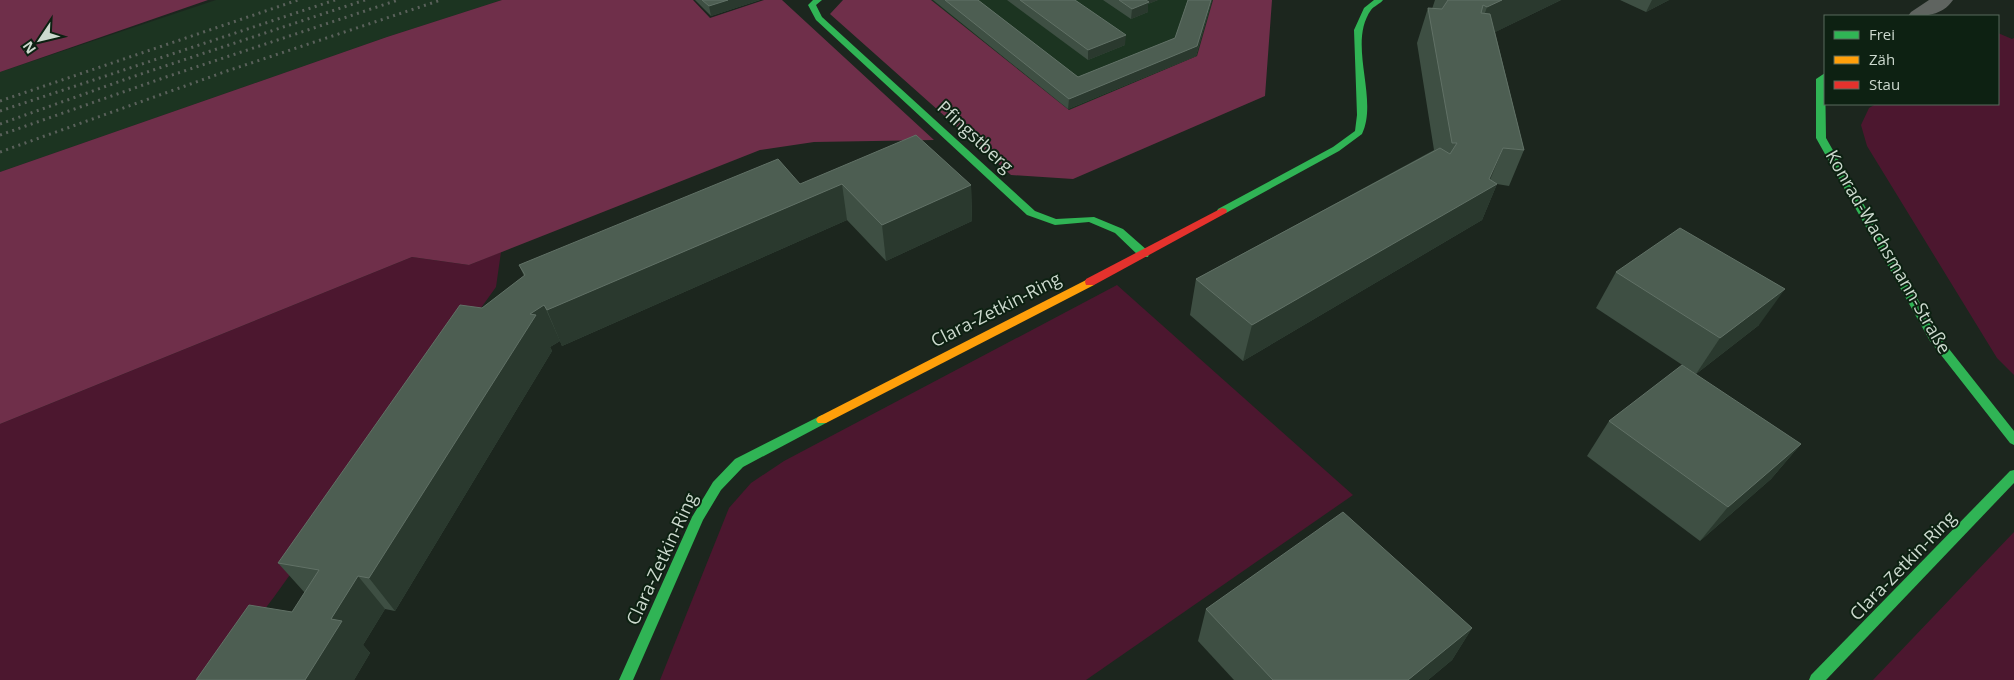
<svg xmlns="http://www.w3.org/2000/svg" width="2014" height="680" font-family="'Open Sans',sans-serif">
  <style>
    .built { fill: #1c3421 }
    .green { fill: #4c172f }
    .forest { fill: #6f2f4a }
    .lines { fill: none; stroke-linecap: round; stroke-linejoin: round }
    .street { fill: #5f6460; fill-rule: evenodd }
    .fast { fill: #30b455; fill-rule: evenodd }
    .slow { fill: #ff9f0a; fill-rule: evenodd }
    .jam { fill: #e5322d; fill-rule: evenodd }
    .rail { stroke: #5a615b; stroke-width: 3; stroke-dasharray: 2 4.5; stroke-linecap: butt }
    .wall { fill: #3e4f43 }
    .shaded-wall { fill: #2a392e }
    .building { fill: #4d5e52; stroke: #617166 }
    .labels { text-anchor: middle; stroke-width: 4; stroke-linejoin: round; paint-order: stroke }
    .street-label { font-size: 18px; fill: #ccd9ce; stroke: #0d2112 }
  </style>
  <rect width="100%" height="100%" fill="#1c261e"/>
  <!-- built -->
  <g class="built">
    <path d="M216,0H502L387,37L0,172V72Z"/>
    <path d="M931,0H1213L1197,56L1069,110Z"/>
  </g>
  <!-- green -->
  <g class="green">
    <path d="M1998,33L2012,39L2014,38V375L1997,358L1867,146L1861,125L1869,108L1876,104H1998Z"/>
    <path d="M501,252L496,287L274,597L211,680H0V424L412,257L469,265Z"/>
    <path d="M1117,285L1353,495L1086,680H660L729,508L751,483L784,461Z"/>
    <path d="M2014,532V680H1873Z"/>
  </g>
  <!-- forest -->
  <g class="forest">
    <path d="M0,0H208L0,72Z"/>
    <path d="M502,0H693L710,18L764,0H782L934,140L814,142L760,150L469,265L412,257L0,424V172L387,37Z"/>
    <path d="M843,0H931L1069,110L1197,56L1213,0H1272L1265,96L1073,179L1011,175L830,14Z"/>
  </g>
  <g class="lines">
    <!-- street -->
    <path class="street" d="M1929,0H1953C1942,16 1925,16 1908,16L1911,12Z"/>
    <!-- fast -->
    <g class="fast">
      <path d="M813,0H822L816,5L822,17L1035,211L1056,219L1094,217L1123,229L1148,251L1149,254L1148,257H1140L1115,233L1089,222L1055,225L1027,215L816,20L808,5Z"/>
      <path d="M1374,0H1383C1380,4 1374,6 1371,10C1347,44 1379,98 1362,134L1339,151L1226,213H1218L1217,211L1218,209L1333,147L1355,131L1357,115L1354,30L1364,8Z"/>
      <path d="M1825,73L1826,138L1938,335L2014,431V445L2010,443L1930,341L1816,138V79Z"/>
      <path d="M822,415L826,417L828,420L826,423L743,467L721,490L703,520L633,680H619L692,517L713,482L735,459Z"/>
      <path d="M2014,470V483L1826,680H1809L1811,675L2010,471Z"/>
    </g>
    <!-- slow -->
    <path class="slow" d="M1090,278L1094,279L1095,282L1094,285L826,423H818L816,420L818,417Z"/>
    <!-- jam -->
    <path class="jam" d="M1222,208L1226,209L1227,211L1226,213L1094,285H1086L1085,282L1086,279Z"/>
    <!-- rail -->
    <g class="rail">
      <path d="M0,101L298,0"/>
      <path d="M0,111L335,0"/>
      <path d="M0,124L132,77L365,0"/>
      <path d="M0,135L166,77L398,0"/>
      <path d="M0,152L227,71L441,0"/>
    </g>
  </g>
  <!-- wall -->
  <g class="wall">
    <path d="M695,0H760L711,16Z"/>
    <path d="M933,0H978L1078,77L1175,38L1188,0H1212L1196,56L1068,109Z"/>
    <path d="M1007,0H1075L1125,45L1088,60Z"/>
    <path d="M1103,0H1158L1148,4V12L1131,19Z"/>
    <path d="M1435,0H1561L1495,32L1524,150L1509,186L1497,184L1482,220L1243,361L1190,315L1196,279L1434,150L1417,43L1428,8L1432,9Z"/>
    <path d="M1620,0H1669L1646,12Z"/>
    <path d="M800,184L971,185L972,221L886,261L847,220L562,346L560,341L550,347L552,351L395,611L385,609L363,645L370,653L354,680H196L292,612L305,593L278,563L482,308L524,276L519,265Z"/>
    <path d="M1616,272L1759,325L1696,374L1596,308Z"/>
    <path d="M1609,421L1801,444L1771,479L1700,541L1587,456Z"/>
    <path d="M1206,609L1472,628L1452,660L1428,680H1234L1198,641Z"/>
  </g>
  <!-- shaded-wall -->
  <g class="shaded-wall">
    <path d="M728,0H760L711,16L709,6Z"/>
    <path d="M1142,0H1158L1148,4V12L1131,19L1132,9Z"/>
    <path d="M1211,0H1212L1196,56L1068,109L1069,99L1197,46Z"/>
    <path d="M1502,0H1561L1475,42L1487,7Z"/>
    <path d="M1652,0H1669L1646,12Z"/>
    <path d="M1126,35L1125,45L1088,60V50Z"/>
    <path d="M1503,148L1486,190L1497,184L1482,220L1243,361L1252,325Z"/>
    <path d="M842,184L847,220L562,346L547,310Z"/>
    <path d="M971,185L972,221L886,261L882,225Z"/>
    <path d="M1785,289L1759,325L1696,374L1720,338Z"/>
    <path d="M544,305L560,341L550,347L552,351L395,611L369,578L530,314Z"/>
    <path d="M1801,444L1771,479L1700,541L1728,507Z"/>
    <path d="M358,576L385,609L363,645L370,653L354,680H305L331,619Z"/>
    <path d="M1472,628L1452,660L1428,680H1408Z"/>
  </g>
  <!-- building -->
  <g class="building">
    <path d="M702,0H728L709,6Z"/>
    <path d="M945,0H978L1078,77L1175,38L1188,0H1211L1197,46L1069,99Z"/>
    <path d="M1020,0H1075L1126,35L1088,50Z"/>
    <path d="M1119,0H1146L1149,2L1132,9Z"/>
    <path d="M1448,0H1502L1487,7L1483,5L1481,13L1490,14L1524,150L1503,148L1489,179L1497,184L1252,325L1196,279L1440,148L1450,154L1457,143H1452L1428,8L1442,9Z"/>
    <path d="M916,135L971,185L882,225L842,184L547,310L544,305L530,314L536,315L369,578L358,576L331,619L342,621L305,680H196L249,605L292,612L319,570L278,563L460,305L482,308L525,275L519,265L778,159L800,184Z"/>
    <path d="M1680,228L1785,289L1720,338L1616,272Z"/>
    <path d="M1682,365L1801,444L1728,507L1609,421Z"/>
    <path d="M1343,512L1472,628L1408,680H1273L1206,609Z"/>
  </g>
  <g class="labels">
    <!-- street labels -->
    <g class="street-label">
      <text transform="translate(975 137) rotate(43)" y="6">Pfingstberg</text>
      <text transform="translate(1888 252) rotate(60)" y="6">Konrad-Wachsmann-Straße</text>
      <text transform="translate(996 310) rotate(-27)" y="6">Clara-Zetkin-Ring</text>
      <text transform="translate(662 559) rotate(-65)" y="6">Clara-Zetkin-Ring</text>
      <text transform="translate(1903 566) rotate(-46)" y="6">Clara-Zetkin-Ring</text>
    </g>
  </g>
  <!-- legend -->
  <rect x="1824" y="15" width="175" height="90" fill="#0d2112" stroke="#596b5d"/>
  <rect x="1834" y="31" width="25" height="8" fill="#30b455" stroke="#596b5d"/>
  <text x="1869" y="40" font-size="15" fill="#ccd9ce">Frei</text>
  <rect x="1834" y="56" width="25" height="8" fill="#ff9f0a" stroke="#596b5d"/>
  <text x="1869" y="65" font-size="15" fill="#ccd9ce">Zäh</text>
  <rect x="1834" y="81" width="25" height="8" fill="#e5322d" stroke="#596b5d"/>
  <text x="1869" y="90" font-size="15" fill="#ccd9ce">Stau</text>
  <!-- north arrow -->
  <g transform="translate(40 40) rotate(235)" stroke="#0d2112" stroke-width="4" paint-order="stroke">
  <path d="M0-4L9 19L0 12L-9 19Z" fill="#ccd9ce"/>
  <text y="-8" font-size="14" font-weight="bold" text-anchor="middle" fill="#ccd9ce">N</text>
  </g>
</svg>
